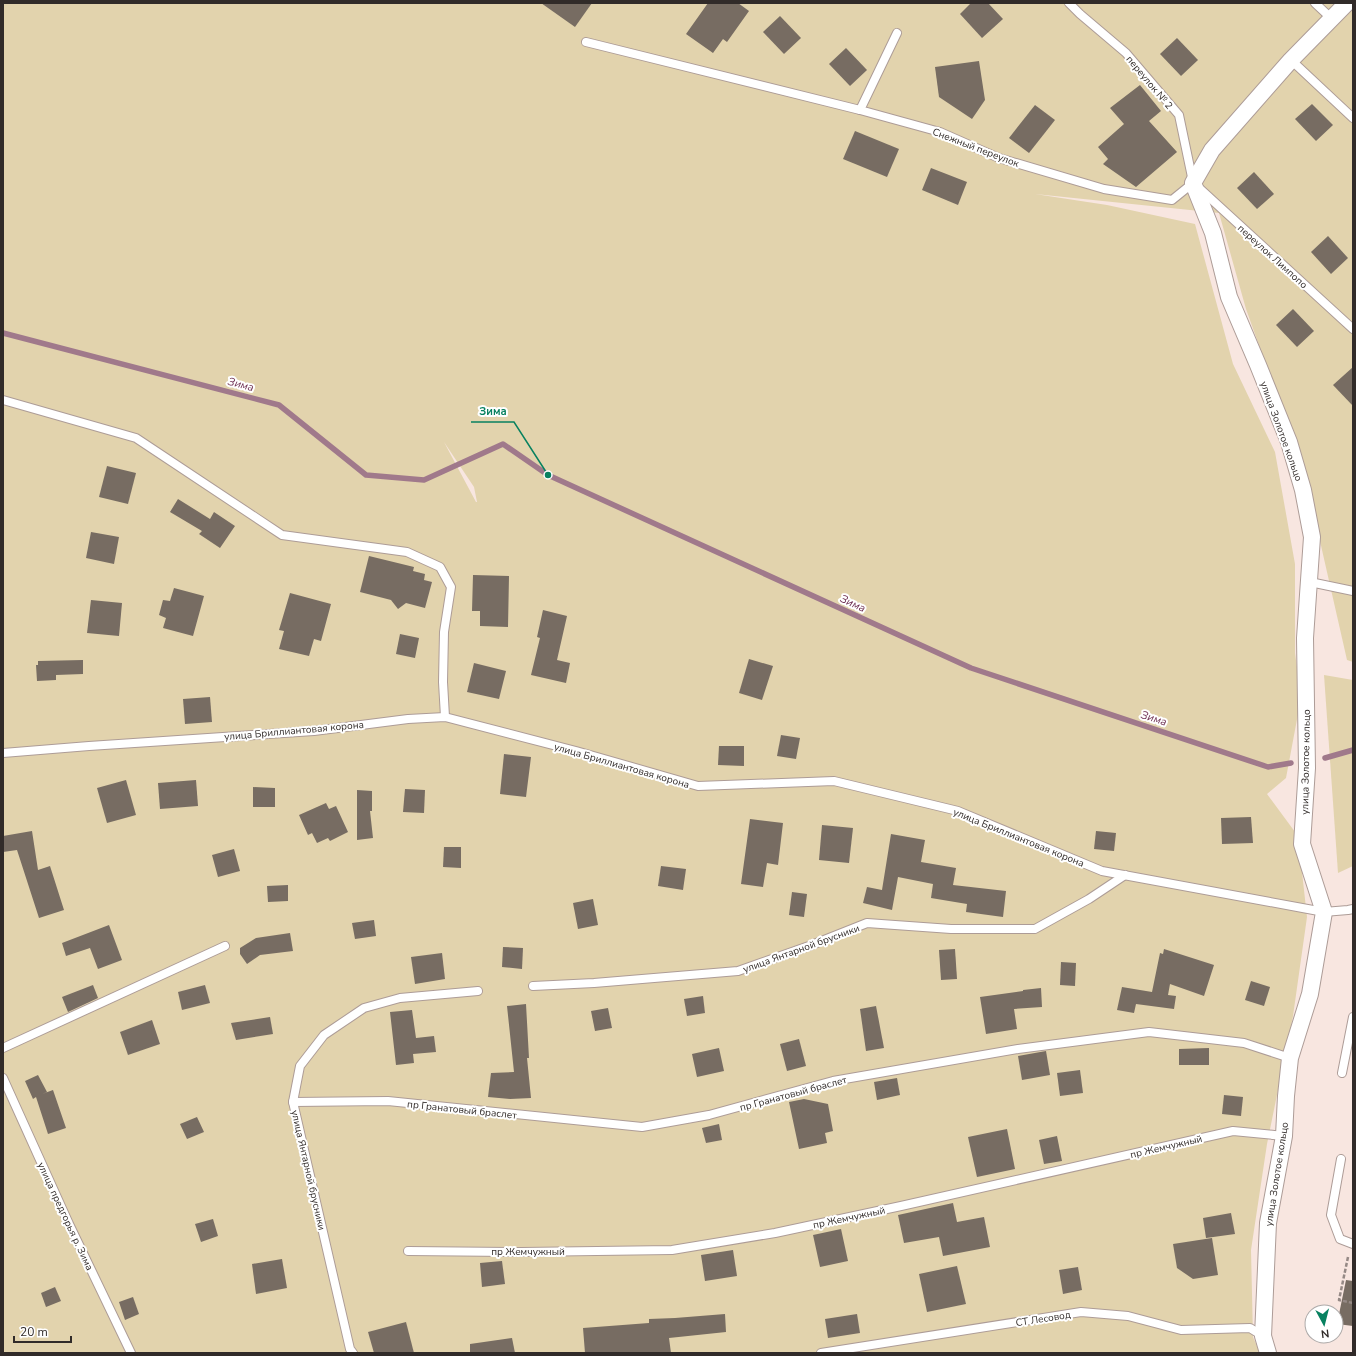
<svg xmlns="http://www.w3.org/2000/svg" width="1356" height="1356" font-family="'Nunito Sans',sans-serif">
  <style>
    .green { fill: #e2d3ad; fill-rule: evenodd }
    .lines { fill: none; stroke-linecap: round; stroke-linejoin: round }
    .stream { stroke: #a0798b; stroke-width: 5.5 }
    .building { fill: #776c62 }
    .lane-casing { stroke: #ad9c97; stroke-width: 10 }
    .street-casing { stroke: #ad9c97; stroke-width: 18 }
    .path { stroke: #958985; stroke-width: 2.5; stroke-dasharray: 4 2; stroke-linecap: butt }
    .lane { stroke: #fff; stroke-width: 8 }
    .street { stroke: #fff; stroke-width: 16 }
    .labels { text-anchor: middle; stroke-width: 4; stroke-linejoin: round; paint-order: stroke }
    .street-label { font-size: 10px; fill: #312b29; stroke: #fff }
    .water-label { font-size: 11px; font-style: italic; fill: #6d2e52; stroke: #fff }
    .leader { fill: none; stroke: #088160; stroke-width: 1.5 }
    .callout-dot { fill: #088160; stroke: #fff; stroke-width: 1.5 }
    .callout-label { font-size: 11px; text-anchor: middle; font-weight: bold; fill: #088160; stroke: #fff; stroke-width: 4; stroke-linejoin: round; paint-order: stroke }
  </style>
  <rect width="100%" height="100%" fill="#f8e6e0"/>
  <!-- green -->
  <g class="green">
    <path d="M3,3H1353V662L1347,660L1317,528L1299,457L1246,309L1219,213L1035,194L1107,205L1195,224L1233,364L1275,452L1295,564V653L1301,698L1286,778L1267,794L1298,836L1307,917L1293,1016L1267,1144L1251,1250L1253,1337L1260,1353H3ZM444,442L474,487L477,502H476Z"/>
    <path d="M1324,675L1353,680V866L1338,873Z"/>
  </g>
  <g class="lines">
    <!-- stream -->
    <g class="stream">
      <path d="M3,333L279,405L366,475L424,480L503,444L548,475L971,668L1268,767L1291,763"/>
      <path d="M1325,758L1353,750"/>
    </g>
  </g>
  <!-- building -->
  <g class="building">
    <path d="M541,3H592L575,27Z"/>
    <path d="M708,3H738L749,11L727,42L723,39L713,53L686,34Z"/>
    <path d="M971,3H988L1003,19L982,38L960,14Z"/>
    <path d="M780,16L801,38L784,54L763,32Z"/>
    <path d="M1177,38L1198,60L1181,76L1160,54Z"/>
    <path d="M846,48L867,70L850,86L829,64Z"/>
    <path d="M979,61L985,100L972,119L939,97L935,67Z"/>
    <path d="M1140,85L1161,111L1149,121L1177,152L1136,187L1103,164L1108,159L1098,147L1124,124L1110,108Z"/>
    <path d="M1312,104L1333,125L1316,141L1295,119Z"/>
    <path d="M1035,105L1055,120L1029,153L1009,138Z"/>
    <path d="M855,131L899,149L887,177L843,159Z"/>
    <path d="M931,168L967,182L958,205L922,190Z"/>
    <path d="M1254,172L1274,194L1257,209L1237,188Z"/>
    <path d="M1328,236L1348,258L1331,274L1311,252Z"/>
    <path d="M1293,309L1314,331L1297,347L1276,325Z"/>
    <path d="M1353,367V406L1333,385Z"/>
    <path d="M107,466L136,473L128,504L99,497Z"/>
    <path d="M178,499L210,519L214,512L235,526L220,548L199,534L202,531L170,512Z"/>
    <path d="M91,532L119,537L114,564L86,558Z"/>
    <path d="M369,556L414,567L413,571L425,574L424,580L432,582L425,608L406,603L398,609L391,600L360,592Z"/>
    <path d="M473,575L509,576L508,627L480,626V611H472Z"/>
    <path d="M174,588L204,596L193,636L163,628L166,618L159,615L163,600L170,601Z"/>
    <path d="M290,593L331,604L321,641L314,639L309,656L279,649L284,631L279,630Z"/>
    <path d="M91,600L122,603L119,636L87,633Z"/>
    <path d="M543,610L567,616L557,660L570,663L566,683L531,675L540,638L537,637Z"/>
    <path d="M400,634L419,638L415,658L396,654Z"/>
    <path d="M749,659L773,666L762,700L739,693Z"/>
    <path d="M83,660V674L56,675V680L37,681L36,665H38V661Z"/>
    <path d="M474,663L506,671L499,699L467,692Z"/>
    <path d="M210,697L212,722L185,724L183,699Z"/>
    <path d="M781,735L800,738L796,759L777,756Z"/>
    <path d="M719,746H744V766L718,765Z"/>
    <path d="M504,754L531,757L526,797L500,794Z"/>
    <path d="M126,780L136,815L107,823L97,788Z"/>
    <path d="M196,780L198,806L160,809L158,783Z"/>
    <path d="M253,787L275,788V807H253Z"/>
    <path d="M405,789L425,790L424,813L403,812Z"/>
    <path d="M357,790L372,791V811H370L373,838L357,840Z"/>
    <path d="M326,803L329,809L336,806L348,832L330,841L328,838L317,843L312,833L308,835L299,815Z"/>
    <path d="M1251,817L1253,843L1222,844L1221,818Z"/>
    <path d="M750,819L783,823L778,865L767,863L763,887L741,884Z"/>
    <path d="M822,825L853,828L849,863L819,860Z"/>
    <path d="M32,831L38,870L50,866L64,910L39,918L17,850L3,852V836Z"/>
    <path d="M1096,831L1116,833L1114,851L1094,849Z"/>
    <path d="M891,834L925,840L921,862L956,868L953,885L1006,891L1003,917L966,912L967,904L931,898L933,884L898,877L892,910L863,903L867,887L882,890Z"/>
    <path d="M444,847H461V868L443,867Z"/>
    <path d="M234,849L240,871L218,877L212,855Z"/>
    <path d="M661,866L686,869L683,890L658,886Z"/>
    <path d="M288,885V901L268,902L267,886Z"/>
    <path d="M792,892L807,894L804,917L789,915Z"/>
    <path d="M593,899L598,925L578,929L573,903Z"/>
    <path d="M374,920L376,936L355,939L352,923Z"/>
    <path d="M109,925L122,960L98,969L90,948L66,956L62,943Z"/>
    <path d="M290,933L293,951L260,955L247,964L240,954V948L256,938Z"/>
    <path d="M503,947L523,948L522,969L502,967Z"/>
    <path d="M955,949L957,979L941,980L939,950Z"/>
    <path d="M1164,949L1214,965L1204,996L1170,984L1168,995L1176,996L1174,1009L1136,1004L1134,1013L1117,1010L1122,987L1152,992L1160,953L1163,954Z"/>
    <path d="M442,953L445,979L415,984L411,957Z"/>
    <path d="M1061,962L1076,963L1075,986L1060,985Z"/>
    <path d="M1251,981L1270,987L1264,1006L1245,1000Z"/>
    <path d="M93,985L98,998L68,1012L62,997Z"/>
    <path d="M205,985L210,1003L182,1010L178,992Z"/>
    <path d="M1041,988L1042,1007L1014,1009L1017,1029L986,1034L980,997L1023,991V990Z"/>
    <path d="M703,996L705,1013L687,1016L684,999Z"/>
    <path d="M526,1004L529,1058H527L531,1098L510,1099L488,1097L491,1073L514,1072L507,1006Z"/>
    <path d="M876,1006L884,1048L866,1051L860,1009Z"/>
    <path d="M608,1008L612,1028L595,1031L591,1011Z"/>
    <path d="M412,1010L416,1038L434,1036L436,1052L413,1054L414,1063L396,1065L390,1012Z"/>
    <path d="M270,1017L273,1034L236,1040L231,1023Z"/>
    <path d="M152,1020L160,1044L128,1055L120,1032Z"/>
    <path d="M799,1039L806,1066L787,1071L780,1044Z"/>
    <path d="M719,1048L724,1071L697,1077L692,1054Z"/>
    <path d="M1209,1048V1065H1179V1049Z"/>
    <path d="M1046,1051L1050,1075L1022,1080L1018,1056Z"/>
    <path d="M1080,1070L1083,1093L1060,1096L1057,1073Z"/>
    <path d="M38,1075L47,1092L42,1094L53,1090L66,1128L48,1134L36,1097L33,1099L25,1081Z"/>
    <path d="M897,1078L900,1095L877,1100L874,1082Z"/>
    <path d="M1224,1095L1243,1097L1241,1116L1222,1114Z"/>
    <path d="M804,1099L828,1104L833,1131L825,1133L827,1143L799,1149L789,1102Z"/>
    <path d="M197,1117L204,1132L187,1139L180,1124Z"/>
    <path d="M719,1124L722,1140L706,1143L702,1128Z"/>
    <path d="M1007,1129L1015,1169L977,1177L968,1137Z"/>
    <path d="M1057,1136L1062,1161L1044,1164L1039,1140Z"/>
    <path d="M953,1203L957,1222L984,1217L990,1247L943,1256L939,1237L904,1243L898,1215Z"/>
    <path d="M1231,1213L1235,1234L1206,1238L1203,1218Z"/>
    <path d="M213,1219L218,1236L201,1242L195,1224Z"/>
    <path d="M841,1229L848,1261L820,1267L813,1235Z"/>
    <path d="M1212,1238L1218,1275L1193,1279L1177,1268L1173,1244Z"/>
    <path d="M733,1250L737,1276L705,1281L701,1255Z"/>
    <path d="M282,1259L287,1288L256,1294L252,1264Z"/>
    <path d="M502,1261L505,1284L482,1287L480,1263Z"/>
    <path d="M957,1266L966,1304L927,1312L919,1274Z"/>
    <path d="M1078,1267L1082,1290L1063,1294L1059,1270Z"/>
    <path d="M1346,1280L1353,1281V1326L1337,1324Z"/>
    <path d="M55,1287L61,1301L46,1307L41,1293Z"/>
    <path d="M133,1297L139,1314L125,1320L119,1302Z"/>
    <path d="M725,1314L726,1332L669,1338L671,1353H585L583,1328L649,1323V1319L675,1318Z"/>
    <path d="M857,1314L860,1333L828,1338L825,1319Z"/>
    <path d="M406,1322L414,1353H374L368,1332Z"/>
    <path d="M512,1338L515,1353H470V1344Z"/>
  </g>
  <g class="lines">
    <defs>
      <g id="lane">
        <path d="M1069,3L1080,14L1126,53L1179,115L1193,182"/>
        <path d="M1315,3L1332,19"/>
        <path d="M897,33L860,110L940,132L999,158L1104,189L1172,200L1193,183"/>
        <path d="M586,42L860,110"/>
        <path d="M1291,60L1353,118"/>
        <path d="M1198,187L1353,329"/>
        <path d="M3,400L136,438L282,535L407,552L440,567L451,587L444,632L443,682L445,717"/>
        <path d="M1310,582L1353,591"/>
        <path d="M3,753L89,746L314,731L408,719L445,717L576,751L698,786L834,781L958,811L1102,871L1324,912L1348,910L1353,909"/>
        <path d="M533,986L594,983L738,971L809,946L867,923L951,929H1035L1089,899L1125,875"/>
        <path d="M3,1048L225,946"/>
        <path d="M1342,1073L1353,1017"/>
        <path d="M3,1078L69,1224L131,1353"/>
        <path d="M293,1102L388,1101L642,1127L709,1115L833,1081L1018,1049L1149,1032L1244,1043L1290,1058"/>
        <path d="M1341,1159L1331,1215L1340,1239L1353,1244"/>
        <path d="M408,1251L522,1252L672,1250L775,1233L901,1206L1233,1131L1284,1136"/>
        <path d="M353,1353L350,1349L293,1102L300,1066L324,1035L364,1008L400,998L478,991"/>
        <path d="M821,1353L1081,1312L1128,1316L1181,1330L1250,1328L1263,1336"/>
      </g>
      <path id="street" d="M1268,1353L1263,1336L1268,1223L1284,1136L1286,1096L1290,1058L1310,994L1324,912L1302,844L1307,768L1305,638L1312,537L1303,490L1289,442L1258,365L1229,297L1213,233L1193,183L1212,150L1291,60L1347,3"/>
    </defs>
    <!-- lane casing -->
    <use href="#lane" class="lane-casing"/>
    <!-- street casing -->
    <use href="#street" class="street-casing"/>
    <!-- path -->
    <path class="path" d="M1348,1257L1339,1300L1353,1303"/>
    <!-- lane -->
    <use href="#lane" class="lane"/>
    <!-- street -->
    <use href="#street" class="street"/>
  </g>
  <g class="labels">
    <!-- street labels -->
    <g class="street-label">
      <text transform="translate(1150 82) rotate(50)" y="4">переулок № 2</text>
      <text transform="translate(976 147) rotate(21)" y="4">Снежный переулок</text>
      <text transform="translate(1273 256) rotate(42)" y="4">переулок Лимпопо</text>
      <text transform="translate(1282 431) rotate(70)" y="4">улица Золотое кольцо</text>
      <text transform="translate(294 730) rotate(-5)" y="4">улица Бриллиантовая корона</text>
      <text transform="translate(1305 762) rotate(-89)" y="4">улица Золотое кольцо</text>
      <text transform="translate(622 765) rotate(16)" y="4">улица Бриллиантовая корона</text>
      <text transform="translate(1019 837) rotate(22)" y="4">улица Бриллиантовая корона</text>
      <text transform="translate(801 948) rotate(-20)" y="4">улица Янтарной брусники</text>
      <text transform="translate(793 1093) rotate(-15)" y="4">пр Гранатовый браслет</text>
      <text transform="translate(462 1109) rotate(6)" y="4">пр Гранатовый браслет</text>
      <text transform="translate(1166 1146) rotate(-13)" y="4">пр Жемчужный</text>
      <text transform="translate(309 1170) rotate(77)" y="4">улица Янтарной брусники</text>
      <text transform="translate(1276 1174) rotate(-81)" y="4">улица Золотое кольцо</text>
      <text transform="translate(66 1216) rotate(65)" y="4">улица предгорья р. Зима</text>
      <text transform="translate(849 1217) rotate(-12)" y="4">пр Жемчужный</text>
      <text x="528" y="1255">пр Жемчужный</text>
      <text transform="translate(1043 1318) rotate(-9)" y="4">СТ Лесовод</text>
    </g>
    <!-- water labels -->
    <g class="water-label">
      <text transform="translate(241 384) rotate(15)" y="4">Зима</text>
      <text transform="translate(853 603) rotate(25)" y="4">Зима</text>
      <text transform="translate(1154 718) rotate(18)" y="4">Зима</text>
    </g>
  </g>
  <!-- callouts -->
  <path class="leader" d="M548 475L514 422H471"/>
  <circle class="callout-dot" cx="548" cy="475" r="4"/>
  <g class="callout-label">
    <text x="493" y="415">Зима</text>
  </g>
  <!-- border -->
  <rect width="1356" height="1356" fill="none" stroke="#312b29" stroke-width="8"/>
  <!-- north arrow -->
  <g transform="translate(1324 1324) rotate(173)"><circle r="19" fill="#ffffff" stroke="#adaaa9"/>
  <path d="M0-3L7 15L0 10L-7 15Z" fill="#088160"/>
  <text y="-6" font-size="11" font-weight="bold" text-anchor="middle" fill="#312b29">N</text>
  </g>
  <!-- scale -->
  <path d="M14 1336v6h57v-6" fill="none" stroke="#312b29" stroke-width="2"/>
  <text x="20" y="1336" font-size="12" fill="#312b29" stroke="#ffffff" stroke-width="3" paint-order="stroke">20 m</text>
</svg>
